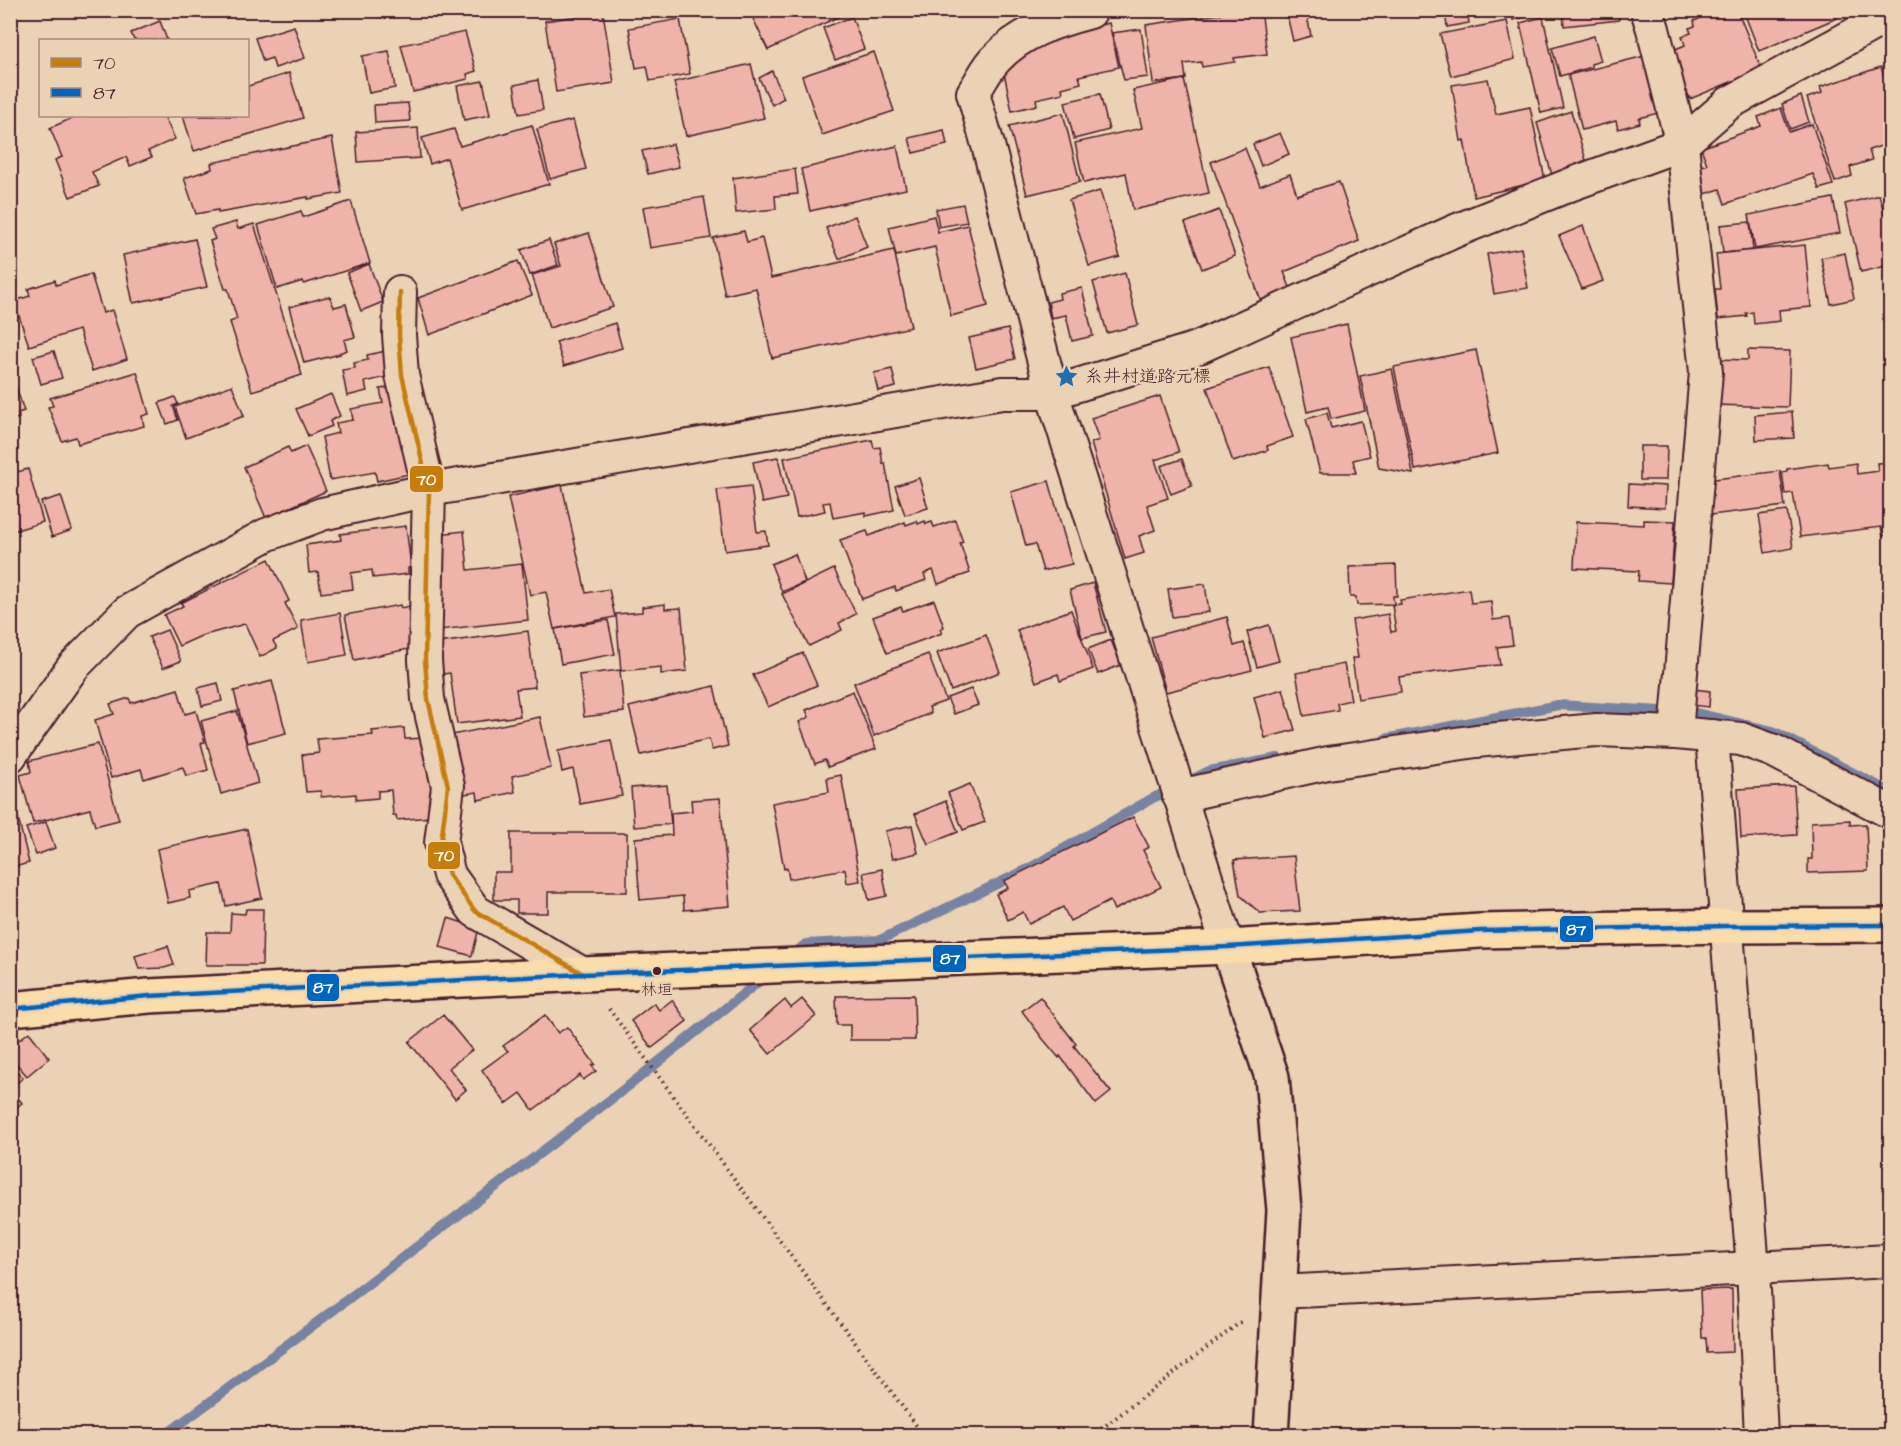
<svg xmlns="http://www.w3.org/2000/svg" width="1901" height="1446" font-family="'Architects Daughter','Klee One',sans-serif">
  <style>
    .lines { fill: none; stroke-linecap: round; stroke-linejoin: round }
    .stream { stroke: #7883a2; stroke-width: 10 }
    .building { fill: #eeb4aa; stroke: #4a1f2b; stroke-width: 1.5 }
    .minor-casing { stroke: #4a1f2b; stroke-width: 36 }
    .tertiary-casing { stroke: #4a1f2b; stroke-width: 38 }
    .primary-casing { stroke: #4a1f2b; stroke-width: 38 }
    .path { stroke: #4a1f2b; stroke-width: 4; stroke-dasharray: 1.5 4.5; stroke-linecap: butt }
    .minor { stroke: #ecd2b4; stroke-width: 32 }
    .tertiary { stroke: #ecd2b4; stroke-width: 33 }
    .primary { stroke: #fbddab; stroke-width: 33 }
    .bus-1-casing { stroke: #ecd2b4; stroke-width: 9 }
    .bus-2-casing { stroke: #ecd2b4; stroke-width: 9 }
    .bus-1 { stroke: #c37e0d; stroke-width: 4.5 }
    .bus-2 { stroke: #0065bd; stroke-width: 4.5 }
    .bus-dot { fill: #4a1f2b; stroke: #ecd2b4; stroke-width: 2 }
    .labels { text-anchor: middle; stroke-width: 5; stroke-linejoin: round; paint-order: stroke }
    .bus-label { font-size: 16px; fill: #4a1f2b; stroke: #ecd2b4 }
    .poi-label { font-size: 18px; fill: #4a1f2b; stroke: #ecd2b4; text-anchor: start }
    .line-badge { stroke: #ecd2b4; stroke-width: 2 }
    .badge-label { font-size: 16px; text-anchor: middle; font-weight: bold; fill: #fff }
  </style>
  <rect width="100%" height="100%" fill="#ecd2b4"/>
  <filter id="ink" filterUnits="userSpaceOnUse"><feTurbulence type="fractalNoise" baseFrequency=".0167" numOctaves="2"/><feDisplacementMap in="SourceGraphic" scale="12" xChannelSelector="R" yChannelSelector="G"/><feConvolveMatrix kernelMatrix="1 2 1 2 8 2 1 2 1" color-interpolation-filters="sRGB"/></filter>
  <g filter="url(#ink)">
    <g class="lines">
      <!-- stream -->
      <g class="stream">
        <path d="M1385,739L1558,705L1696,713L1773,731L1890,792"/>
        <path d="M1189,781L1209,771L1278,758"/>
        <path d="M791,956L806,944L880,940L1026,870L1153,798L1175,788"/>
        <path d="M164,1436L331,1312L631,1084L767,975"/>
      </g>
    </g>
    <!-- building -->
    <g class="building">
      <path d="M749,10H839L842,15L768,50Z"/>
      <path d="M1220,10H1261L1267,54L1234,58L1235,62L1202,67L1201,62L1184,64L1186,79L1153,83L1146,25L1221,14Z"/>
      <path d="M1306,10L1311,36L1293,41L1286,11Z"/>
      <path d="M1445,10H1467L1469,23L1447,27Z"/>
      <path d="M1511,10H1532L1533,15L1513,20Z"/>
      <path d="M1563,10H1618L1619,20L1564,26Z"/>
      <path d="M1719,10H1737L1765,77L1741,86L1738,79L1690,99L1671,51L1685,45L1682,36L1691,33L1689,28L1695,26L1694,21Z"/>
      <path d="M1743,10H1834L1837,18L1759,51Z"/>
      <path d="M603,12L614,83L556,92L545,21Z"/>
      <path d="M852,17L864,49L835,60L823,28Z"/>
      <path d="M1543,17L1563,108L1541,113L1520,23Z"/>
      <path d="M680,19L690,74L650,81L647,66L636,68L629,28Z"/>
      <path d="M160,21L167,40H134L131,33Z"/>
      <path d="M1507,21L1515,59L1451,76L1440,34Z"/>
      <path d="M1109,23L1119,67L1079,76L1081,83L1062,88L1063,93L1036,99L1037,105L1012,111L1003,68L1050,37Z"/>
      <path d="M294,26L305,58L275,68L272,58L263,61L255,38Z"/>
      <path d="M1141,29L1148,77L1124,80L1112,33Z"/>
      <path d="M465,32L476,71L467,74L468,79L413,92L401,45Z"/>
      <path d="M1594,36L1601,61L1591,64L1592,67L1560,76L1552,48Z"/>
      <path d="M389,51L395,88L369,93L362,56Z"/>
      <path d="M874,52L894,111L822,135L802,76Z"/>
      <path d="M1645,56L1658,113L1639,118L1640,123L1618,129L1616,121L1582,130L1568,75Z"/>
      <path d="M751,64L764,118L686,136L674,82Z"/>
      <path d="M1881,67L1890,96V143L1869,150L1872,160L1850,167L1852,176L1835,182L1807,98L1822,93L1820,87Z"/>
      <path d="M772,71L784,98L772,105L759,78Z"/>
      <path d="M289,73L303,118L194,151L183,116H248V86Z"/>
      <path d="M1184,79L1209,193L1133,210L1126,173L1084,183L1075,143L1142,128L1133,90Z"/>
      <path d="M1488,79L1496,114L1530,107L1545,180L1474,197L1464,140L1461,141L1452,85Z"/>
      <path d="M538,80L543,110L519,114L514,85Z"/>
      <path d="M483,81L490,115L464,120L457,86Z"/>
      <path d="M1100,94L1109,130L1074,139L1065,102Z"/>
      <path d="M1801,96L1809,122L1790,129L1782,104Z"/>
      <path d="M408,103L410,121L375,123L374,105Z"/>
      <path d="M1781,108L1789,132L1812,124L1833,185L1819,189L1813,174L1725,204L1720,189L1705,194L1697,168L1707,164L1701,148L1761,126L1758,117Z"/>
      <path d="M1571,111L1586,160L1552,175L1537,123Z"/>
      <path d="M1063,113L1080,182L1027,195L1009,126Z"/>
      <path d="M77,116H164L175,139L148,151L152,157L130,166L126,157L92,172L99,186L70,197L55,160L62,157L50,128Z"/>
      <path d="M573,120L586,169L550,179L537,129Z"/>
      <path d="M532,125L549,184L462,210L447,158L430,164L422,138L454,129L460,146Z"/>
      <path d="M418,128L420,158L358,162L356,132Z"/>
      <path d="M944,130L947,145L913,153L909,138Z"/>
      <path d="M1280,133L1289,154L1261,166L1253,144Z"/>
      <path d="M332,138L342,193L308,199V197L218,213V210L196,214L184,178L212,169L211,163Z"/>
      <path d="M673,144L679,167L648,174L642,151Z"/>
      <path d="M897,146L906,189L810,211L801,169Z"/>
      <path d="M1245,148L1260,186L1290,174L1297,195L1339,182L1359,241L1284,272L1293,295L1263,307L1211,162Z"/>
      <path d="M795,169L798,194L775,196L776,209L736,213L733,178Z"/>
      <path d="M1100,191L1120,257L1089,266L1069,200Z"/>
      <path d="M1879,195L1885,216L1890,215V265L1861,272L1845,204Z"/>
      <path d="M704,197L711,238L650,248L643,207Z"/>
      <path d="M1833,198L1840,233L1755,249L1749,215Z"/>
      <path d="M351,201L370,263L304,284L303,281L277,289L258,225L301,211L303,217Z"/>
      <path d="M963,204L967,222L939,227L936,209Z"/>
      <path d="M1219,210L1235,256L1202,269L1185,223Z"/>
      <path d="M855,216L867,247L839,259L826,228Z"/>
      <path d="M934,216L938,232L968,225L988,306L951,316L935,247L896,256L889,227Z"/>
      <path d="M236,222L238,229L254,224L302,375L252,391L230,322L237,319L228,289H225L210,241L215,239L211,229Z"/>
      <path d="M1750,222L1753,250L1723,253L1720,225Z"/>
      <path d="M1583,226L1603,281L1582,289L1559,236Z"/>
      <path d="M744,231L747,242L762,238L771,278L894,250L911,327L772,358L756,288L725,295L713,238Z"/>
      <path d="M589,233L613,307L549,328L532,275L561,266L554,244Z"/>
      <path d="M195,239L207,287L133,303L123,255Z"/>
      <path d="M549,240L558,265L530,275L521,250Z"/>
      <path d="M1805,245L1811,307L1779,310L1780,321L1754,324L1753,312L1746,313L1747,316L1718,319L1715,289H1720L1716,254Z"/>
      <path d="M1521,248L1528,288L1494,294L1487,254Z"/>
      <path d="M1845,253L1854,299L1831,304L1821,258Z"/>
      <path d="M518,261L532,295L429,335L418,298Z"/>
      <path d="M369,264L383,302L361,311L347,273Z"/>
      <path d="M1125,273L1138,325L1107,333L1093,282Z"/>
      <path d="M91,274L103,313L112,310L127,359L92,371L79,330L29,346L14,301L30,296L28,289L55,280L56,285Z"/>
      <path d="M1082,288L1093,336L1072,341L1066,315L1051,318L1048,302L1060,299L1059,293Z"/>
      <path d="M326,297H330L334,307L346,304L355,337L344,340L347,350L339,353L340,354L304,363L289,307Z"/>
      <path d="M615,323L622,348L564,366L556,342Z"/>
      <path d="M1347,324L1365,411L1331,419L1328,407L1307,412L1291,337Z"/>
      <path d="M1008,329L1015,359L976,368L969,338Z"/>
      <path d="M1476,350L1498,453L1415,470L1394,367Z"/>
      <path d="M1748,350L1790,351L1788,407L1714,405L1716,359L1748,360Z"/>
      <path d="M54,351L62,378L41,384L33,357Z"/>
      <path d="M386,351L391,376L365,382L367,391L347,396L342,370L355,368L354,363L368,360L367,355Z"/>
      <path d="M1269,367L1293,437L1267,446L1268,450L1233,462L1207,388Z"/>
      <path d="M10,369L24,411L18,413L19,418L10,421Z"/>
      <path d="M892,369L896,387L878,391L874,373Z"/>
      <path d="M1392,369L1407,441L1413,474L1379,468L1360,376Z"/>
      <path d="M137,372L149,414L142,416L144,426L78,444L76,437L62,441L48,407L53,406L50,398Z"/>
      <path d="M232,385L244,416L186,438L175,407Z"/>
      <path d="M394,387L398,422L409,474L377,481L375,472L330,480L322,437L338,433L336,423L353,420L351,409L383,403L380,389Z"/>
      <path d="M331,394L340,416L330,421L332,426L308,436L296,409Z"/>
      <path d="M1160,396L1179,452L1155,460L1168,498L1147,505L1155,530L1139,536L1144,553L1125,559L1091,443L1099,440L1091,418Z"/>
      <path d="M175,397L178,404L173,406L178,420L167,424L159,403Z"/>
      <path d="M1792,412L1794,438L1756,440L1755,415Z"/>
      <path d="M1327,413L1331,428L1361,421L1370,456L1353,460L1356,473H1320L1306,419Z"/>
      <path d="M872,440L874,448L880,447L883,464L885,463L894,510L866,516V512L833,518L830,502L823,503L825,511L797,517L784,458Z"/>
      <path d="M306,446L326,491L266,518L244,467L288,447L291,453Z"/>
      <path d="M1640,446H1667L1666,480H1640Z"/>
      <path d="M778,457L787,498L762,503L753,462Z"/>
      <path d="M1182,459L1192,486L1171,494L1161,466Z"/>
      <path d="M1890,462V534L1883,536L1881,527L1800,537L1793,493L1785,494L1782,472L1787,471V469L1828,463L1829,467L1856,463L1857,474L1878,471L1877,463Z"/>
      <path d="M28,469L43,522L10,532V474Z"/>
      <path d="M1780,471L1785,506L1711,515L1707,480Z"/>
      <path d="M919,478L928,508L905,515L895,486Z"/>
      <path d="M1049,481L1072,564L1043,571L1035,544L1026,546L1011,492Z"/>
      <path d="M1629,484L1666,486L1665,508L1628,506Z"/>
      <path d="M562,485L586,593L609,589L615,617L554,629L546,592L530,595L508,497Z"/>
      <path d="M751,486L757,532L766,531L768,545L725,551L717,490Z"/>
      <path d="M61,496L72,530L52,537L41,502Z"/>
      <path d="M1787,511L1793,548L1765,553L1759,515Z"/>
      <path d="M955,520L963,542L960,543L970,573L938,584L933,570L924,574L926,580L896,591L895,587L862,599L840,540L867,531L869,536L905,522L906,525L917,521L918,524L925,521L926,524L932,522L934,527Z"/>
      <path d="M1644,520L1675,521L1671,583L1638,581L1639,571L1574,568L1576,522L1644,525Z"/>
      <path d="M406,526L411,567L408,568V574L373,578L372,570L351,573L353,589L321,593L318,572L309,573L306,545L341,540L340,534Z"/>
      <path d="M464,531L468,570L522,564L528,620L439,630L438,534Z"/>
      <path d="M795,554L805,582L782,592L771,564Z"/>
      <path d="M269,559L289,601L285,603L298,629L273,641L277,648L260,657L245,624L201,636L179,646L164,615L183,606L181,603Z"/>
      <path d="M1396,565L1397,596H1393L1394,604L1357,605L1356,597H1350L1349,567Z"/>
      <path d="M834,569L856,614L839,623L842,630L809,646L782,594Z"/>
      <path d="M1093,583L1106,632L1082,638L1070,590Z"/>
      <path d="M1205,584L1209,612L1172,617L1168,589Z"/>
      <path d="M1469,589L1471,603L1491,601L1493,620L1509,618L1513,645L1497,647L1500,665L1482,666L1399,677L1401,692L1358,699L1352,658H1358L1352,620L1388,614L1391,632L1396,631L1392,605L1401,604L1400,600Z"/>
      <path d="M934,600L944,627L940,629L942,633L887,653L873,617L901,607L903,611Z"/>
      <path d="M665,604V609L681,608L687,671L661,674V667L621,671L616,614L642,612V607Z"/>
      <path d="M400,605L401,608L411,606L414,648L354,660L345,615Z"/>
      <path d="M1071,610L1093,669L1060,681L1058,674L1036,682L1017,630Z"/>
      <path d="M340,613L347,655L308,662L301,620Z"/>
      <path d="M1227,617L1234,646L1244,643L1252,670L1166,692L1151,637Z"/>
      <path d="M608,620L615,654L561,664L555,629Z"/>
      <path d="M1269,625L1279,661L1257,667L1247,632Z"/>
      <path d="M167,630L181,661L163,668L149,637Z"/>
      <path d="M528,631L535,687L516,689L520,716L457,724L450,673L443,674L438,643Z"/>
      <path d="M986,635L1000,672L951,691L937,653Z"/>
      <path d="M1111,640L1121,665L1098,674L1088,649Z"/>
      <path d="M803,653L817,685L768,707L753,675Z"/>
      <path d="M928,654L946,701L929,707L931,713L874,736L854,683Z"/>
      <path d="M1344,664L1351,700L1337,703L1338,710L1304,716L1296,673Z"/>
      <path d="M620,670L624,712L584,717L579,675Z"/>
      <path d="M272,681L286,733L247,743L234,691Z"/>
      <path d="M218,683L222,701L202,706L198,688Z"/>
      <path d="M714,686L728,746L712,750L709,739L641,755L629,707Z"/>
      <path d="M178,689L185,714L196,711L205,742L201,743L208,770L186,776L183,767L144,779L141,769L111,778L95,720L114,714L110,704L129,698L131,703Z"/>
      <path d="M971,689L978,705L954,714L947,698Z"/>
      <path d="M1283,689L1295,730L1265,738L1254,697Z"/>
      <path d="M1693,689L1710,691L1709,707L1692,705Z"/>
      <path d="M853,691L876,749L828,767L825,760L815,764L799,722L809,717L806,710Z"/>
      <path d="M10,704L17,719L10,722Z"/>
      <path d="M237,711L258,783L221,794L201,721Z"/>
      <path d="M540,717L551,768L512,776L515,792L478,800L477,792L459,795L447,736Z"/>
      <path d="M404,728L405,739L427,738L434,810L431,817L397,820L396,815H393L391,790L378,791V798L356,800V794L321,797V791L306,792L302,755L319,753L317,739L373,735L372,731Z"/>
      <path d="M611,740L622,796L580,804L573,769L562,772L558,751Z"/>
      <path d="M98,744L119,820L95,826L90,809L33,823L20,775L31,772L29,761Z"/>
      <path d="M841,775L860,881L847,883L845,869L789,879L787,868L784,869L772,803L829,792L827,778Z"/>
      <path d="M970,784L985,822L963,830L948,793Z"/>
      <path d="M667,785L671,824L634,827L631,788Z"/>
      <path d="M1794,786L1797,835L1741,838L1738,789Z"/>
      <path d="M11,789L29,863L10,868V790Z"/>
      <path d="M720,798L730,906L684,910L683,896L640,900L635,838L672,835L671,813L692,811L691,800Z"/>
      <path d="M946,801L958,832L928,844L915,814Z"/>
      <path d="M1133,817L1149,847L1143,850L1161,887L1114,910L1110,901L1070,921L1063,907L1029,924L1023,912L1008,920L996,894L1008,888L1004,881Z"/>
      <path d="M1850,820V825L1866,824L1868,871L1808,873V859H1812L1811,822Z"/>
      <path d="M46,822L55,848L36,855L26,828Z"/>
      <path d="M912,825L918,853L892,859L885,831Z"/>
      <path d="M247,829L262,898L226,906L221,884L189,891L190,898L168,903L157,849Z"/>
      <path d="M511,833H627V892H548V913H517V900H494V872H511Z"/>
      <path d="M1294,856L1300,911L1260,913L1240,895L1234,860Z"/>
      <path d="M882,869L887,896L869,900L863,873Z"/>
      <path d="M246,909H263L262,965H206L207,932H230L231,913L245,914Z"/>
      <path d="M448,918L479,928L472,956L440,947Z"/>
      <path d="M168,946L174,965L164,968L139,969L135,956Z"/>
      <path d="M914,995L915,1040H850V1025H837L836,996Z"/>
      <path d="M1040,997L1076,1044L1074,1046L1111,1092L1096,1104L1060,1056L1059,1058L1043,1039L1022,1011Z"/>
      <path d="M802,999L816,1016L770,1054L750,1030L785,1000L791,1008Z"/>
      <path d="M672,1000L687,1021L652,1048L631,1021L654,1003L659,1010Z"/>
      <path d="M443,1015L472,1050L449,1068L466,1090L455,1099L409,1042Z"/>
      <path d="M545,1015L558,1033L567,1027L595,1064L592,1066L596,1071L583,1080L580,1075L533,1110L521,1093L506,1104L482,1070L508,1051L503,1046Z"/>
      <path d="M29,1032L49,1058L27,1076L10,1056V1047Z"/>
      <path d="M10,1062L23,1078L10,1088Z"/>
      <path d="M10,1088L22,1103L10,1113Z"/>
      <path d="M1732,1289L1733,1352L1707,1353L1706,1338H1702L1700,1290Z"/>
    </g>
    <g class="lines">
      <defs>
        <g id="minor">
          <path d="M1090,10V12C1056,21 1021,32 997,58C987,67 981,82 973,93L988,145L1052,393L1228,947"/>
          <path d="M1647,10L1653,29L1682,144L1706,372L1676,733"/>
          <path d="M400,292L399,335L402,375L429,490L425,660L428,699L448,786L441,843L449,875L475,911L583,974"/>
          <path d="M1712,736L1753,1269L1761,1436"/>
          <path d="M10,756L73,667L127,612L266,535L322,514L429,490L1002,393H1052L1197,348L1455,231L1572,184L1682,144L1729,103L1890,15"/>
          <path d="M1179,796L1328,763L1476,741L1596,730L1676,733L1741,739L1774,751L1890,812"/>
          <path d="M1279,1292L1890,1261"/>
        </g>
        <path id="tertiary" d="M1228,947L1272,1077L1284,1210L1271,1436"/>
        <path id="primary" d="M10,1009L149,996L583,974L1228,947L1480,931L1728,926L1890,925"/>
      </defs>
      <!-- minor casing -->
      <use href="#minor" class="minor-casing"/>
      <!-- tertiary casing -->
      <use href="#tertiary" class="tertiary-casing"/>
      <!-- primary casing -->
      <use href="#primary" class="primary-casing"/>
      <!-- path -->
      <g class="path">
        <path d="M609,1009L924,1436"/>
        <path d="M1092,1436L1242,1321"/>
      </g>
      <!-- minor -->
      <use href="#minor" class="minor"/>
      <!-- tertiary -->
      <use href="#tertiary" class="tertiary"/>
      <!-- primary -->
      <use href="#primary" class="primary"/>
      <defs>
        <path id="bus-1" d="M400,292L399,335L402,375L429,490L425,660L428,699L448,786L441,843L449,875L475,911L583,974"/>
        <path id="bus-2" d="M10,1009L149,996L583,974L1228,947L1480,931L1728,926L1890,925"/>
      </defs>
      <!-- bus-1 casing -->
      <use href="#bus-1" class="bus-1-casing"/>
      <!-- bus-2 casing -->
      <use href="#bus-2" class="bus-2-casing"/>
      <!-- bus-1 -->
      <use href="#bus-1" class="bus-1"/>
      <!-- bus-2 -->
      <use href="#bus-2" class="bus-2"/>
    </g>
  </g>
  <!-- icons -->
  <defs>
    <symbol id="sight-bare" viewBox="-9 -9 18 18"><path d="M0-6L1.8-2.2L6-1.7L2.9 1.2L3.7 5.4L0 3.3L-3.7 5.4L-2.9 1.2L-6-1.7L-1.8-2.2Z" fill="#1f6fb2" stroke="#ecd2b4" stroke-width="2.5" paint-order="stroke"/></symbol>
  </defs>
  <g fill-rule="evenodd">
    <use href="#sight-bare" x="1050" y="360" width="33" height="33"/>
  </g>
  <!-- markers -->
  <circle class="bus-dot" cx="657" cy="971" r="5"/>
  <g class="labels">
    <!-- bus labels -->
    <g class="bus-label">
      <text x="657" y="995">林垣</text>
    </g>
    <!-- poi labels -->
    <g class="poi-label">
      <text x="1085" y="382">糸井村道路元標</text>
    </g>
  </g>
  <g class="line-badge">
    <rect x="409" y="465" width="35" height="28" rx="6" fill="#c37e0d"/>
    <rect x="427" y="841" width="34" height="29" rx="6" fill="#c37e0d"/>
    <rect x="1559" y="915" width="35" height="28" rx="6" fill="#0065bd"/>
    <rect x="932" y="944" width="35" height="29" rx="6" fill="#0065bd"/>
    <rect x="306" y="973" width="34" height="29" rx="6" fill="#0065bd"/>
  </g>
  <g class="badge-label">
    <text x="426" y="485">70</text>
    <text x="444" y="861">70</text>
    <text x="1576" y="935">87</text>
    <text x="950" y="964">87</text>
    <text x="323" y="993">87</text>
  </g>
  <!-- margin -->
  <rect width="1901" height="1446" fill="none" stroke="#ecd2b4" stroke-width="36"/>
  <rect x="18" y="18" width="1865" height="1410" fill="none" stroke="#4a1f2b" stroke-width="2" filter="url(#ink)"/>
  <!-- legend -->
  <rect x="39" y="39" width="210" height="78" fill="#ecd2b4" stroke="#ab8a7d" stroke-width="1.5"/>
  <rect x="51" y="58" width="30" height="9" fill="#c37e0d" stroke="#ab8a7d" stroke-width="1.5"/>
  <text x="93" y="69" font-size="18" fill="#4a1f2b">70</text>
  <rect x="51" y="88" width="30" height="9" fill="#0065bd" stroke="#ab8a7d" stroke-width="1.5"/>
  <text x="93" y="99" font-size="18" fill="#4a1f2b">87</text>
</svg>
